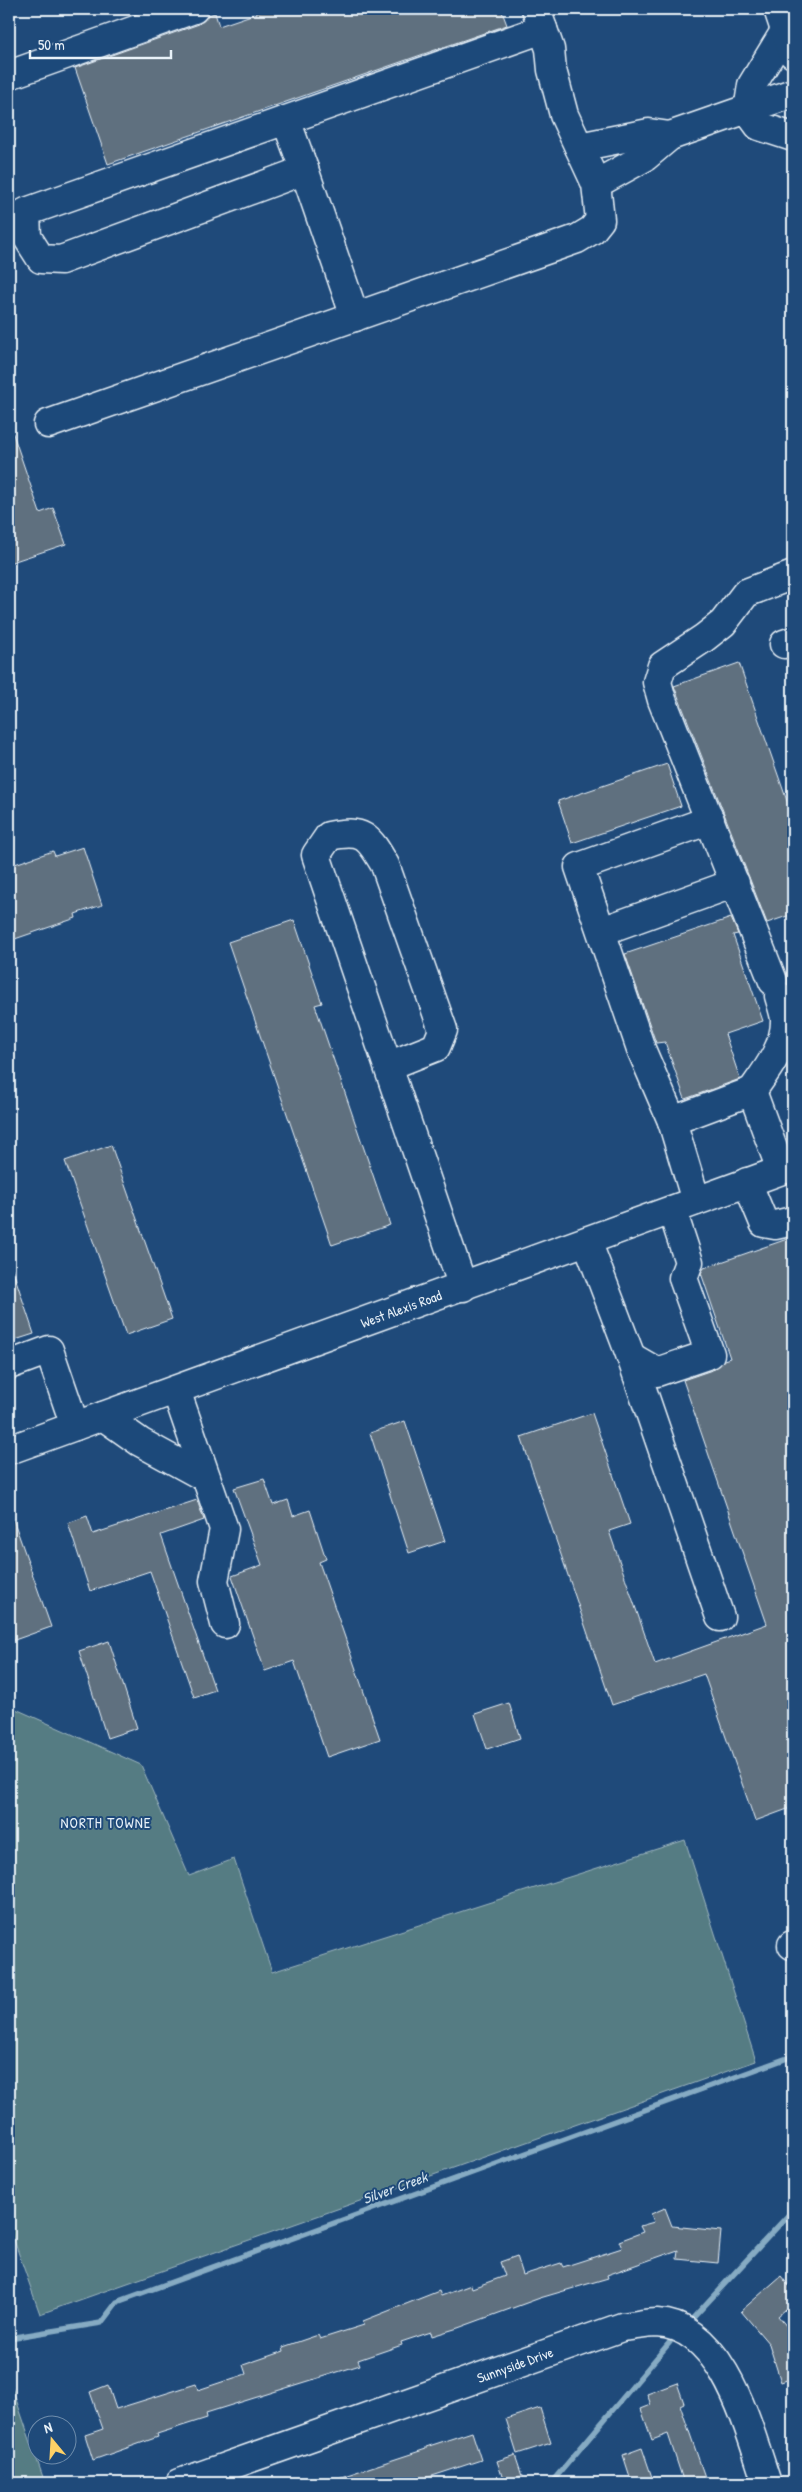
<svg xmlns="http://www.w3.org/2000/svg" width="802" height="2492" font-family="'Patrick Hand',sans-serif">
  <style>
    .green { fill: #557c83; stroke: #9eb6be }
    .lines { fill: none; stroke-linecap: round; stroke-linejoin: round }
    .stream { stroke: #86abc3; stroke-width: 5.5 }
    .building { fill: #5f707f; stroke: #e8f1f8 }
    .minor-casing { stroke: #e8f1f8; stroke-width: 31 }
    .major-casing { stroke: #e8f1f8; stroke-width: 31 }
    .minor { stroke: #1f4a7a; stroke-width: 28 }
    .major { stroke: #1f4a7a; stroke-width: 28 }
    .labels { text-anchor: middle; stroke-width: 4; stroke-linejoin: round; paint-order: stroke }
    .street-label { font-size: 14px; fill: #e8f1f8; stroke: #1f4a7a }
    .neighbourhood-label { font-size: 15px; letter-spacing: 1px; fill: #e8f1f8; stroke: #1f4a7a }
    .water-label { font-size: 15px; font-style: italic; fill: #d0e0eb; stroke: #1f4a7a }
  </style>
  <rect width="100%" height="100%" fill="#1f4a7a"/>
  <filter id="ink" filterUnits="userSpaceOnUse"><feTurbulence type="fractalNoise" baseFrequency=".02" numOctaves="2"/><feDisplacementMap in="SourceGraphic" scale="10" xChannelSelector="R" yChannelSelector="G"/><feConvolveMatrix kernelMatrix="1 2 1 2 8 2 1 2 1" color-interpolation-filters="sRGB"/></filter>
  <g filter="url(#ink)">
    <!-- green -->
    <g class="green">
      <path d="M9,1706L141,1765L189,1876L234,1859L272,1972L685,1840L756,2061L40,2314L9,2226Z"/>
      <path d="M9,2379L45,2483H9Z"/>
    </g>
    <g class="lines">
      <!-- stream -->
      <g class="stream">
        <path d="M693,2318L793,2210"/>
        <path d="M9,2338L101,2323L117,2302L793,2056"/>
        <path d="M551,2483L670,2342"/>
      </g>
    </g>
    <!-- building -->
    <g class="building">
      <path d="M269,9H501L507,25L108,164L75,68L199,24L208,15L215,13L219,26Z"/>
      <path d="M11,428L40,513L53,508L66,544L9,563V429Z"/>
      <path d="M739,663L793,818V914L767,923L674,686Z"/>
      <path d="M667,764L681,806L572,843L558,801Z"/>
      <path d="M83,847L102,905L75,914L76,918L9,941V866L53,851L55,856Z"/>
      <path d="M731,918L738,934L733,935L763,1021L725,1034L740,1079L685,1099L665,1042L656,1043L625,954Z"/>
      <path d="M294,920L322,1003L315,1005L390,1225L332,1245L228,942Z"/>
      <path d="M111,1145L172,1319L126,1335L65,1161Z"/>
      <path d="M793,1237V1807L755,1821L704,1674L612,1705L521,1437L592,1413L630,1524L609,1531L655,1664L767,1624L683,1380L715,1369L724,1360L730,1358L701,1273L704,1268Z"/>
      <path d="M9,1268H12L34,1334L9,1342Z"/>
      <path d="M405,1421L445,1541L409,1553L370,1433Z"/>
      <path d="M264,1479L273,1505L288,1500L293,1516L310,1510L326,1559L319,1562L380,1739L327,1757L294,1661L265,1671L232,1576L262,1565L234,1488Z"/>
      <path d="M197,1500L204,1520L161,1535L215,1690L194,1697L150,1571L90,1591L68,1523L87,1516L93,1534Z"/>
      <path d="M9,1513H11L51,1627L9,1642Z"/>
      <path d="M109,1641L137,1728L107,1738L79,1651Z"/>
      <path d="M509,1703L520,1738L487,1749L475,1714Z"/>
      <path d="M665,2208L672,2226L721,2231L718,2263L677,2259L678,2250L607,2275L608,2278L540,2298L458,2328L432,2336L431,2332L401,2342L402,2345L358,2360L360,2365L206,2413L207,2418L157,2434L158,2437L93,2460L85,2435L103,2429L90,2392L108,2385L116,2409L196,2384L198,2390L246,2374L243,2365L284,2351L283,2347L318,2335L320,2339L364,2325L363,2321L439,2291L441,2296L471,2285L472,2288L505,2276L500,2262L517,2256L523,2275L561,2263L563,2267L622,2248L619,2241L643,2232L640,2226L654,2222L651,2214Z"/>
      <path d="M781,2276L793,2291V2303L778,2316L793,2334V2378L781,2382L769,2344L741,2311Z"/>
      <path d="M677,2383L684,2403L680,2405L707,2483H684L668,2434L652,2440L641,2409L651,2405L647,2394Z"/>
      <path d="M540,2408L551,2443L517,2454L506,2419Z"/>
      <path d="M472,2432L481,2460L411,2483H332V2480L426,2449V2447Z"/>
      <path d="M642,2448L654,2483H632L623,2455Z"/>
      <path d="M515,2455L522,2476L504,2482L497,2461Z"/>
    </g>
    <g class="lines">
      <defs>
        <g id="minor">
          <path d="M785,31L752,85L748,111L759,126L793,137"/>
          <path d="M9,75L194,9"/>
          <path d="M286,120L304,169L294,174L61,260L41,259L27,237L26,212L543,29"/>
          <path d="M579,147L649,133L670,136"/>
          <path d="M304,169L355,317"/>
          <path d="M596,184L645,157L670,136L793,93"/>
          <path d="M48,424L577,239L592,230L600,220L596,184L564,115L552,70L550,49L536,9"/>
          <path d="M784,644L793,641"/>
          <path d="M602,931L735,883"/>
          <path d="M773,981L662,700L657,682L662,666L704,638L723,623L746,593L793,575"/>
          <path d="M388,1066L436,1047L443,1030L385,865C368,836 364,829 329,836L316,855L463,1287"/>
          <path d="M752,1091C767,1070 786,1046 785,1019C784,1012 781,1003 779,996"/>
          <path d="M672,1121L641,1049L579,867L710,820"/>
          <path d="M747,1182L764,1223L775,1225L793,1221"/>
          <path d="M696,1201L672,1121L752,1091L781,1170"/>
          <path d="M587,1241L631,1357L720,1617"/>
          <path d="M631,1357L657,1372L710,1354L683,1278L689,1262L672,1210"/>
          <path d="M9,1365L49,1350L75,1426"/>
          <path d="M176,1390L224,1529L214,1581L225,1624"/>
          <path d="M103,1416L140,1442L206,1478"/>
          <path d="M792,1945H793"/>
          <path d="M180,2483L622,2327C633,2326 646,2323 657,2323C725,2326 749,2431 767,2483"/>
        </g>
        <g id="major">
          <path d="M778,9L793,54"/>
          <path d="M9,1450L793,1166"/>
        </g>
      </defs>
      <!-- minor casing -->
      <use href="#minor" class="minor-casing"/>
      <!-- major casing -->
      <use href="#major" class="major-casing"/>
      <!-- minor -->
      <use href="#minor" class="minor"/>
      <!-- major -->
      <use href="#major" class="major"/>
    </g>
  </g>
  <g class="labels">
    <!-- street labels -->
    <g class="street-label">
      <text transform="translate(401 1309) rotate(-20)" y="5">West Alexis Road</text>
      <text transform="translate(515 2365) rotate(-20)" y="5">Sunnyside Drive</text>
    </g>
    <!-- neighbourhood labels -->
    <g class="neighbourhood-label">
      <text x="106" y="1828">NORTH TOWNE</text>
    </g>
    <!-- water labels -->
    <g class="water-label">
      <text transform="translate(395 2188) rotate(-20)" y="5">Silver Creek</text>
    </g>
  </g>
  <!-- margin -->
  <rect width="802" height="2492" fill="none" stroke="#1f4a7a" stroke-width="30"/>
  <rect x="15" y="15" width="772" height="2462" fill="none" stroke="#e8f1f8" stroke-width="2" filter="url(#ink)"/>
  <!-- north arrow -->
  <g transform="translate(52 2440) rotate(342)"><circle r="24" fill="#1f4a7a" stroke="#6f8dac"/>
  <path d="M0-4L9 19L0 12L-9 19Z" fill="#ffd166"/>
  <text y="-8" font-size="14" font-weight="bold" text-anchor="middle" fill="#e8f1f8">N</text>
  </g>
  <!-- scale -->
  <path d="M30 50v8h141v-8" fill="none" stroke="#e8f1f8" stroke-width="2.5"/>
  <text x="38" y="50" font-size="15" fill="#e8f1f8" stroke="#1f4a7a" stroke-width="4" paint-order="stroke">50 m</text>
</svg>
